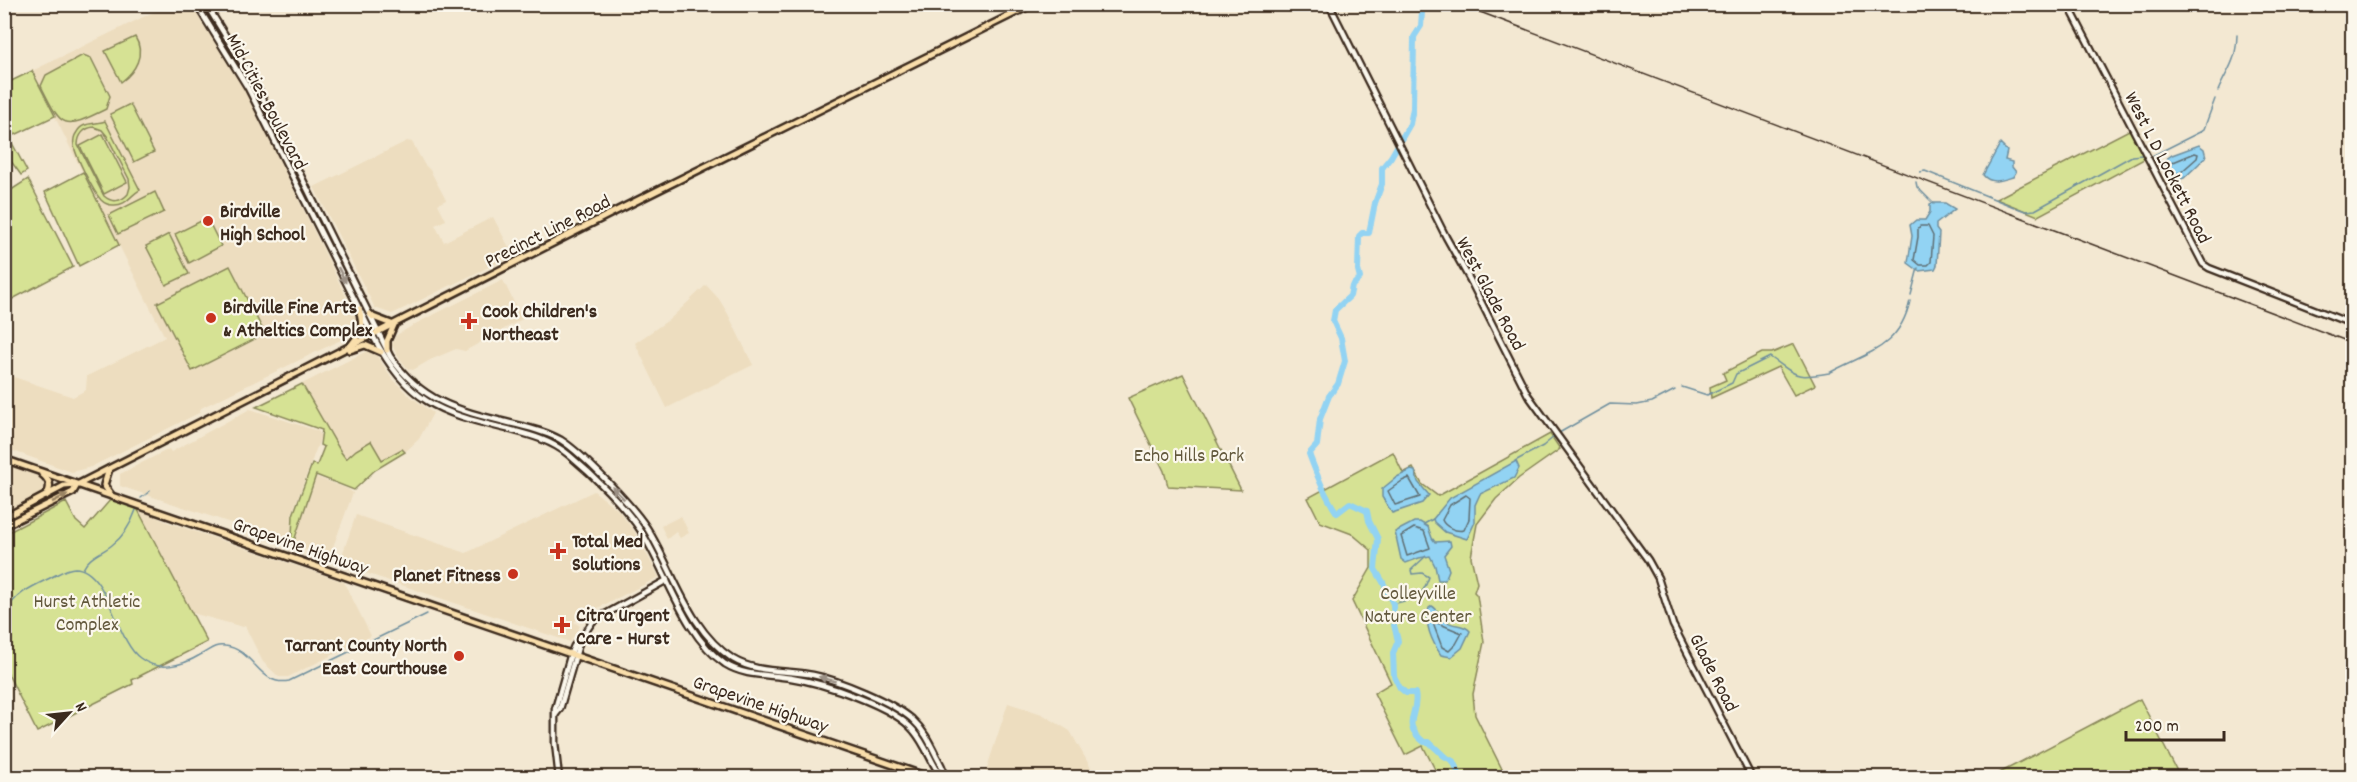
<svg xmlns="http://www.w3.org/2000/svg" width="2357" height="782" font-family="Dekko,sans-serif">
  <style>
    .built { fill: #edddbf }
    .green { fill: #d6e294; stroke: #888659; stroke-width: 1.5; fill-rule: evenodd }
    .water { fill: #92d3f3; stroke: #6f8f9e; stroke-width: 1.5 }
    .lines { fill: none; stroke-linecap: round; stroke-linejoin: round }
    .shore { stroke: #5e6e73; stroke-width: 1.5 }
    .stream { stroke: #6f8f9e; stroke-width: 1.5 }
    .river { stroke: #92d3f3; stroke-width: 6 }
    .secondary-casing { stroke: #3b2a1e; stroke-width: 9 }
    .primary-casing { stroke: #3b2a1e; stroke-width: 10 }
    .secondary { stroke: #fbf7ec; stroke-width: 4.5 }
    .primary { stroke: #f9deab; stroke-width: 5 }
    .rail { stroke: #3b2a1e; stroke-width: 1.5 }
    .oneway { fill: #9b9085 }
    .oneway2 { fill: #9a8464 }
    .poi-dot { fill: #c8321e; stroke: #fbf7ec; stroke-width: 2 }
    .labels { text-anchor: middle; stroke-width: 4.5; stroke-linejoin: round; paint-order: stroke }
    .street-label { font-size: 20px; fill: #3b2a1e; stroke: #fbf7ec }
    .poi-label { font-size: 20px; font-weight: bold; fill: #3b2a1e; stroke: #fbf7ec; text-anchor: start }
    .park-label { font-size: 20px; fill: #62583c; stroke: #fbf7ec }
  </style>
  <rect width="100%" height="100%" fill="#f3e8d2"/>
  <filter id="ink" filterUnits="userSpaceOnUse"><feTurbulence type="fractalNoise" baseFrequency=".0167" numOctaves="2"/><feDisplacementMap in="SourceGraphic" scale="12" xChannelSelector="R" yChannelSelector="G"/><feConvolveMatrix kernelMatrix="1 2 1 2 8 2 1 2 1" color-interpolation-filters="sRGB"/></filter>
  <g filter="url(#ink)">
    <!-- built -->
    <g class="built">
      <path d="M168,5H191L245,90L357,319L353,322L351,335L201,408L199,413L91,467L72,472L5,448V374L73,397L86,390L87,376L165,337L32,71Z"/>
      <path d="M407,141L412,142L424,164L430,170L446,200L438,204L446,220L435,225L444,242L493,217L513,255L392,314L375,308L314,187Z"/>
      <path d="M503,280L522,319L465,351L456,349L430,360L413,370L408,369L397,355L392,345L395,336L417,323Z"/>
      <path d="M706,285L719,299L728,314L753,365L667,408L635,343L670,319Z"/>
      <path d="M367,351L377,356L392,378L406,393L433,413L419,439L405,452L402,449L382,461L356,450L347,459L341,453L302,384Z"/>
      <path d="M250,409L318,431L321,436L292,514L291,535L288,542L120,486V474L169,449L171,452Z"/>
      <path d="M5,463L42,476L47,480L48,490L5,514Z"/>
      <path d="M316,477L348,489L353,493L330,555L327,557L295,546L294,542Z"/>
      <path d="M594,491L618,510L635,532L659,577L580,617L574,622L580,626L570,642L339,564L356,515L466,553Z"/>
      <path d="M137,508L167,522L344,582L371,636L288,677H279L263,662L245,626L243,627L192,613Z"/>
      <path d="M681,516L689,533L680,538L676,532L667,539L661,526Z"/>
      <path d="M1008,703L1042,714L1070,731L1096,777H984Z"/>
    </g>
    <!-- green -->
    <g class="green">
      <path d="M135,37C146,54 135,72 121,82L105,51Z"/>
      <path d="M83,55L91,58L110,96L106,109C62,131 62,128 41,86L46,75Z"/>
      <path d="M32,71L55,116L15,135L5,116V84Z"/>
      <path d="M130,104L154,152L134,162L110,114Z"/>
      <path d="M105,121L140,190C130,195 127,206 113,205C108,205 104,203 101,200C93,191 76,157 74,146C73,141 74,136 77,132C83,121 95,125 105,121ZM94,127L102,130L107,136L129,179L130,187L128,194C121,202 112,203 104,196L78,145C78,135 84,128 94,127Z"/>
      <path d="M4,128L27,171L21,175L5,153Z"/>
      <path d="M2131,129L2146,158L2038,216L1996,199Z"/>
      <path d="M103,134L127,182L104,194L80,146Z"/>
      <path d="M83,172L119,245L79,266L45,192Z"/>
      <path d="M28,179L73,267L5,303V194Z"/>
      <path d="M155,192L164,212L118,234L109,215Z"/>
      <path d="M207,218L221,246L189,263L175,234Z"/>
      <path d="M169,234L189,274L166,285L146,246Z"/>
      <path d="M230,266L265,334L192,371L157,303Z"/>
      <path d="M1794,344L1815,385L1794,395L1778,367L1711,398L1710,387L1726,380L1723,373L1762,353H1772Z"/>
      <path d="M1183,374L1241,490L1168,486L1164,471L1128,398Z"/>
      <path d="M302,384L341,452L346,459L356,450L371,441L382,460L402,449L405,452L375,470L354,490L316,475L293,544H288L292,535L293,515L312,464L317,465L324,447L320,445L322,430L256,407Z"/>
      <path d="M1550,434L1560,449L1519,478L1496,499L1477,524L1471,557L1477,583L1474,592L1477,595L1484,642L1473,694L1475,715L1506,777H1439L1423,746L1405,755L1374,693L1391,683L1352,601L1371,568V550L1352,534L1320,522L1308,498L1393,452L1403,473L1413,468L1422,484L1438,496Z"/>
      <path d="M111,499L137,508L207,642L132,680L133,684L37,732L5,668V534L66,502L76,521L85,529Z"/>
      <path d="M2140,699L2180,777L1990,778Z"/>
    </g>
    <!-- water -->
    <g class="water">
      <path d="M2000,144L2007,151L2005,160L2012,162V167L2016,172L2013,177C2003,180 1991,185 1983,175Z"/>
      <path d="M2199,145L2204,149L2206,157L2184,178L2173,181L2165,170V160L2172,155Z"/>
      <path d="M1933,203H1945L1955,209L1936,224V229L1939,233L1937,265L1935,269L1919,271L1908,263L1912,236L1910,225L1916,220H1925L1930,212V204Z"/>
      <path d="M1516,461L1519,468L1514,478L1480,494L1475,505V522L1467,539L1445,532L1434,522L1433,519L1450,498Z"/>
      <path d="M1411,470L1415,471L1418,482L1429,495L1422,503L1392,513L1382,497V489L1397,477Z"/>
      <path d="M1414,522H1420L1428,527L1432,538L1435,542L1450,541L1451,546L1444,555L1449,570L1445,580H1438L1435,566L1430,556L1419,558L1406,563L1401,559L1395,532Z"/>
      <path d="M1432,606C1439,610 1440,617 1446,621C1454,627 1463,623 1470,631L1462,648L1451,657L1441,655C1432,642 1423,622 1429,608Z"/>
    </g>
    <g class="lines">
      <!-- shore -->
      <g class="shore">
        <path d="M2195,153L2198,154L2197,158L2180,173L2174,174L2170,168L2171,163Z"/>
        <path d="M1920,226H1928L1933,236L1931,262L1928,265H1920L1914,260L1918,237V229Z"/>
        <path d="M1409,478L1420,497L1395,505L1388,491L1402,481Z"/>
        <path d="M1466,495L1470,498L1469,519L1464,530C1456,532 1445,527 1442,520L1450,505Z"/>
        <path d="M1414,528L1424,531L1430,548L1407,556L1401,536Z"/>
        <path d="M1435,622L1462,633L1456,644L1449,651L1442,647L1434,626Z"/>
      </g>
      <!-- stream -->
      <g class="stream">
        <path d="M2218,91C2228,68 2236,63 2237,35"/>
        <path d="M2152,156L2200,132L2204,129L2215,99"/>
        <path d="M1920,172L1925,171L2014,207"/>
        <path d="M1916,182L1917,187L1934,204"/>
        <path d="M2017,208L2025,211L2035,210L2132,156L2142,155"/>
        <path d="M1911,295L1918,268"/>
        <path d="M1682,387L1707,395L1732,383L1736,374L1770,357C1798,376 1793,379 1829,373C1867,352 1899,349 1910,301"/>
        <path d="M1559,433L1610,404L1637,405L1652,402L1675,390"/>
        <path d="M1515,461L1543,446L1555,436"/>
        <path d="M141,498L150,491"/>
        <path d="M1424,524L1433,519"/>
        <path d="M83,569C88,557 102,553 112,545C124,536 131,524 136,510"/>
        <path d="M1393,604C1416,597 1420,602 1429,577L1422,573L1412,574L1411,570L1426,556"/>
        <path d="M4,614C15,594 31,587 50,578C58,574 67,568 75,568C108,569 116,641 140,658C158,672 182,666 200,655C209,651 214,644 225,646C254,649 259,687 289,681L427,614"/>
      </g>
      <!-- river -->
      <path class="river" d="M1425,4L1422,12L1421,26L1414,37L1413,108L1410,124L1391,157L1382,168V184L1375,203L1369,233H1362L1359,236L1358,270L1360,278L1352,286L1350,296L1335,310L1333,321L1341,338L1345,361L1338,384L1329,396L1320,419L1317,445L1309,454C1317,475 1324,494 1337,513L1350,503L1367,511L1369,521L1378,539L1375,569L1383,582L1393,604L1394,625L1398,641L1393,653L1394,676L1400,688L1406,693H1415C1420,715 1399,722 1424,742H1429L1444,756L1453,761L1461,778"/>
      <defs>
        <g id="secondary">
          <path d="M196,4L248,88L373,336C408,402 437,412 507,429C530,435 551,440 569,455C593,475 624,505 641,531C667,572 684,636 725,664C746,677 768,674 791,678C823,683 894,706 914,731C926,745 931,763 942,778"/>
          <path d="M206,4L257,87L390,356C423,404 461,411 514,424C530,428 547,432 561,440C583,454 632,505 647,528C674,571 688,630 733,659C756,673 787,670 813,675C839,680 892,702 912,719C924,730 930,743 937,757C940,763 945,770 945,778"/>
          <path d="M1329,4L1446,237L1470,280L1528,395L1648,560L1658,578L1673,625L1752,778"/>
          <path d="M2068,4L2203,264L2209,268L2352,324"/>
          <path d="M556,714L560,709L580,640L593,621L667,580"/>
          <path d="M559,778L555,743V709L571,653L574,646L580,640"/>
        </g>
        <g id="primary">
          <path d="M370,314L373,317L394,325L387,341V350"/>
          <path d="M351,345C363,330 364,328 359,309"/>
          <path d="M350,350L365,345L381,352"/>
          <path d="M4,459L931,778"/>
          <path d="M109,469L104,485L111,495"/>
          <path d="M42,474C50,480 52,487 46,496"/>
          <path d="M4,518L64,486L77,485L608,215L1033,4"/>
          <path d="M4,526L73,492L77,485"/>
        </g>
      </defs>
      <!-- secondary casing -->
      <use href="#secondary" class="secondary-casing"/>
      <!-- primary casing -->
      <use href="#primary" class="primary-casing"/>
      <!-- secondary -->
      <use href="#secondary" class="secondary"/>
      <!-- primary -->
      <use href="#primary" class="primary"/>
      <!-- rail -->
      <path class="rail" d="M1459,4L2352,343"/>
    </g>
    <!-- one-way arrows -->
    <defs><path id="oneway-solid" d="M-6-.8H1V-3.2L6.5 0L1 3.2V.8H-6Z" transform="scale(1.5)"/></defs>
    <g class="oneway">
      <use href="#oneway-solid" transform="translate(342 275) rotate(63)"/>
      <use href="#oneway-solid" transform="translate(618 493) rotate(-135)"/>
      <use href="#oneway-solid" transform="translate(827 679) rotate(-164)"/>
    </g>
    <use class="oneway2" href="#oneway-solid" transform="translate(60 498) rotate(-27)"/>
  </g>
  <!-- markers -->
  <g class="poi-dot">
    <circle cx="208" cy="221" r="6"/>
    <circle cx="211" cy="318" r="6"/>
    <path d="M466 312h6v6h6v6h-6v6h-6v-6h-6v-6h6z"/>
    <path d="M555 542h6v6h6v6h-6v6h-6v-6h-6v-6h6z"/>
    <circle cx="513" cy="574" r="6"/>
    <path d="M559 616h6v6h6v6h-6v6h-6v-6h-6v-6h6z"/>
    <circle cx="459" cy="656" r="6"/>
  </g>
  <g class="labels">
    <!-- street labels -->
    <g class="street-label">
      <text transform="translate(268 101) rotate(62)" y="7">Mid Cities Boulevard</text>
      <text transform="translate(2169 167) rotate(63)" y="7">West L D Lockett Road</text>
      <text transform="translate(547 230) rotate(-27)" y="7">Precinct Line Road</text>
      <text transform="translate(1492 293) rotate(62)" y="7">West Glade Road</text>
      <text transform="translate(301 545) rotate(19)" y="7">Grapevine Highway</text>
      <text transform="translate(1715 672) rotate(63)" y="7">Glade Road</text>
      <text transform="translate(761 703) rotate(19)" y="7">Grapevine Highway</text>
    </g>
    <!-- poi labels -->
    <g class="poi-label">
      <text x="220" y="217">Birdville<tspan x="220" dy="23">High School</tspan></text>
      <text x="223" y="313">Birdville Fine Arts<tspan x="223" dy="23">&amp; Atheltics Complex</tspan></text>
      <text x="482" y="317">Cook Children's<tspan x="482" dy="23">Northeast</tspan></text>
      <text x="572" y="547">Total Med<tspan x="572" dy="23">Solutions</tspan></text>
      <text x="501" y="581" text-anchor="end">Planet Fitness</text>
      <text x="576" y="621">Citra Urgent<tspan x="576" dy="23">Care - Hurst</tspan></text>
      <text x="447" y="651" text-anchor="end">Tarrant County North<tspan x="447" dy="23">East Courthouse</tspan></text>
    </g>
    <!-- park labels -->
    <g class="park-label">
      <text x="1189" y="461">Echo Hills Park</text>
      <text x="1418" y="599">Colleyville<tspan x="1418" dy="23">Nature Center</tspan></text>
      <text x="87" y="607">Hurst Athletic<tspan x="87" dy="23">Complex</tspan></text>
    </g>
  </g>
  <!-- margin -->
  <rect width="2357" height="782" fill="none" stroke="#fbf7ec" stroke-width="24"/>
  <rect x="12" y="12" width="2333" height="758" fill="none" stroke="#3b2a1e" stroke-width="2" filter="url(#ink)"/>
  <!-- north arrow -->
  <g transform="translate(69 713) rotate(63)" stroke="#fbf7ec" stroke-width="4.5" paint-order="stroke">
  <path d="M0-4.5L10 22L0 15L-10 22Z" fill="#3b2a1e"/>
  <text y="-9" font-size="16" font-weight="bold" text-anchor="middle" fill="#3b2a1e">N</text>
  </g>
  <!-- scale -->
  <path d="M2126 731v9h98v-9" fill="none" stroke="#3b2a1e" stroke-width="3"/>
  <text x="2135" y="731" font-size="18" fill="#3b2a1e" stroke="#fbf7ec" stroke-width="4.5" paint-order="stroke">200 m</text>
</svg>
